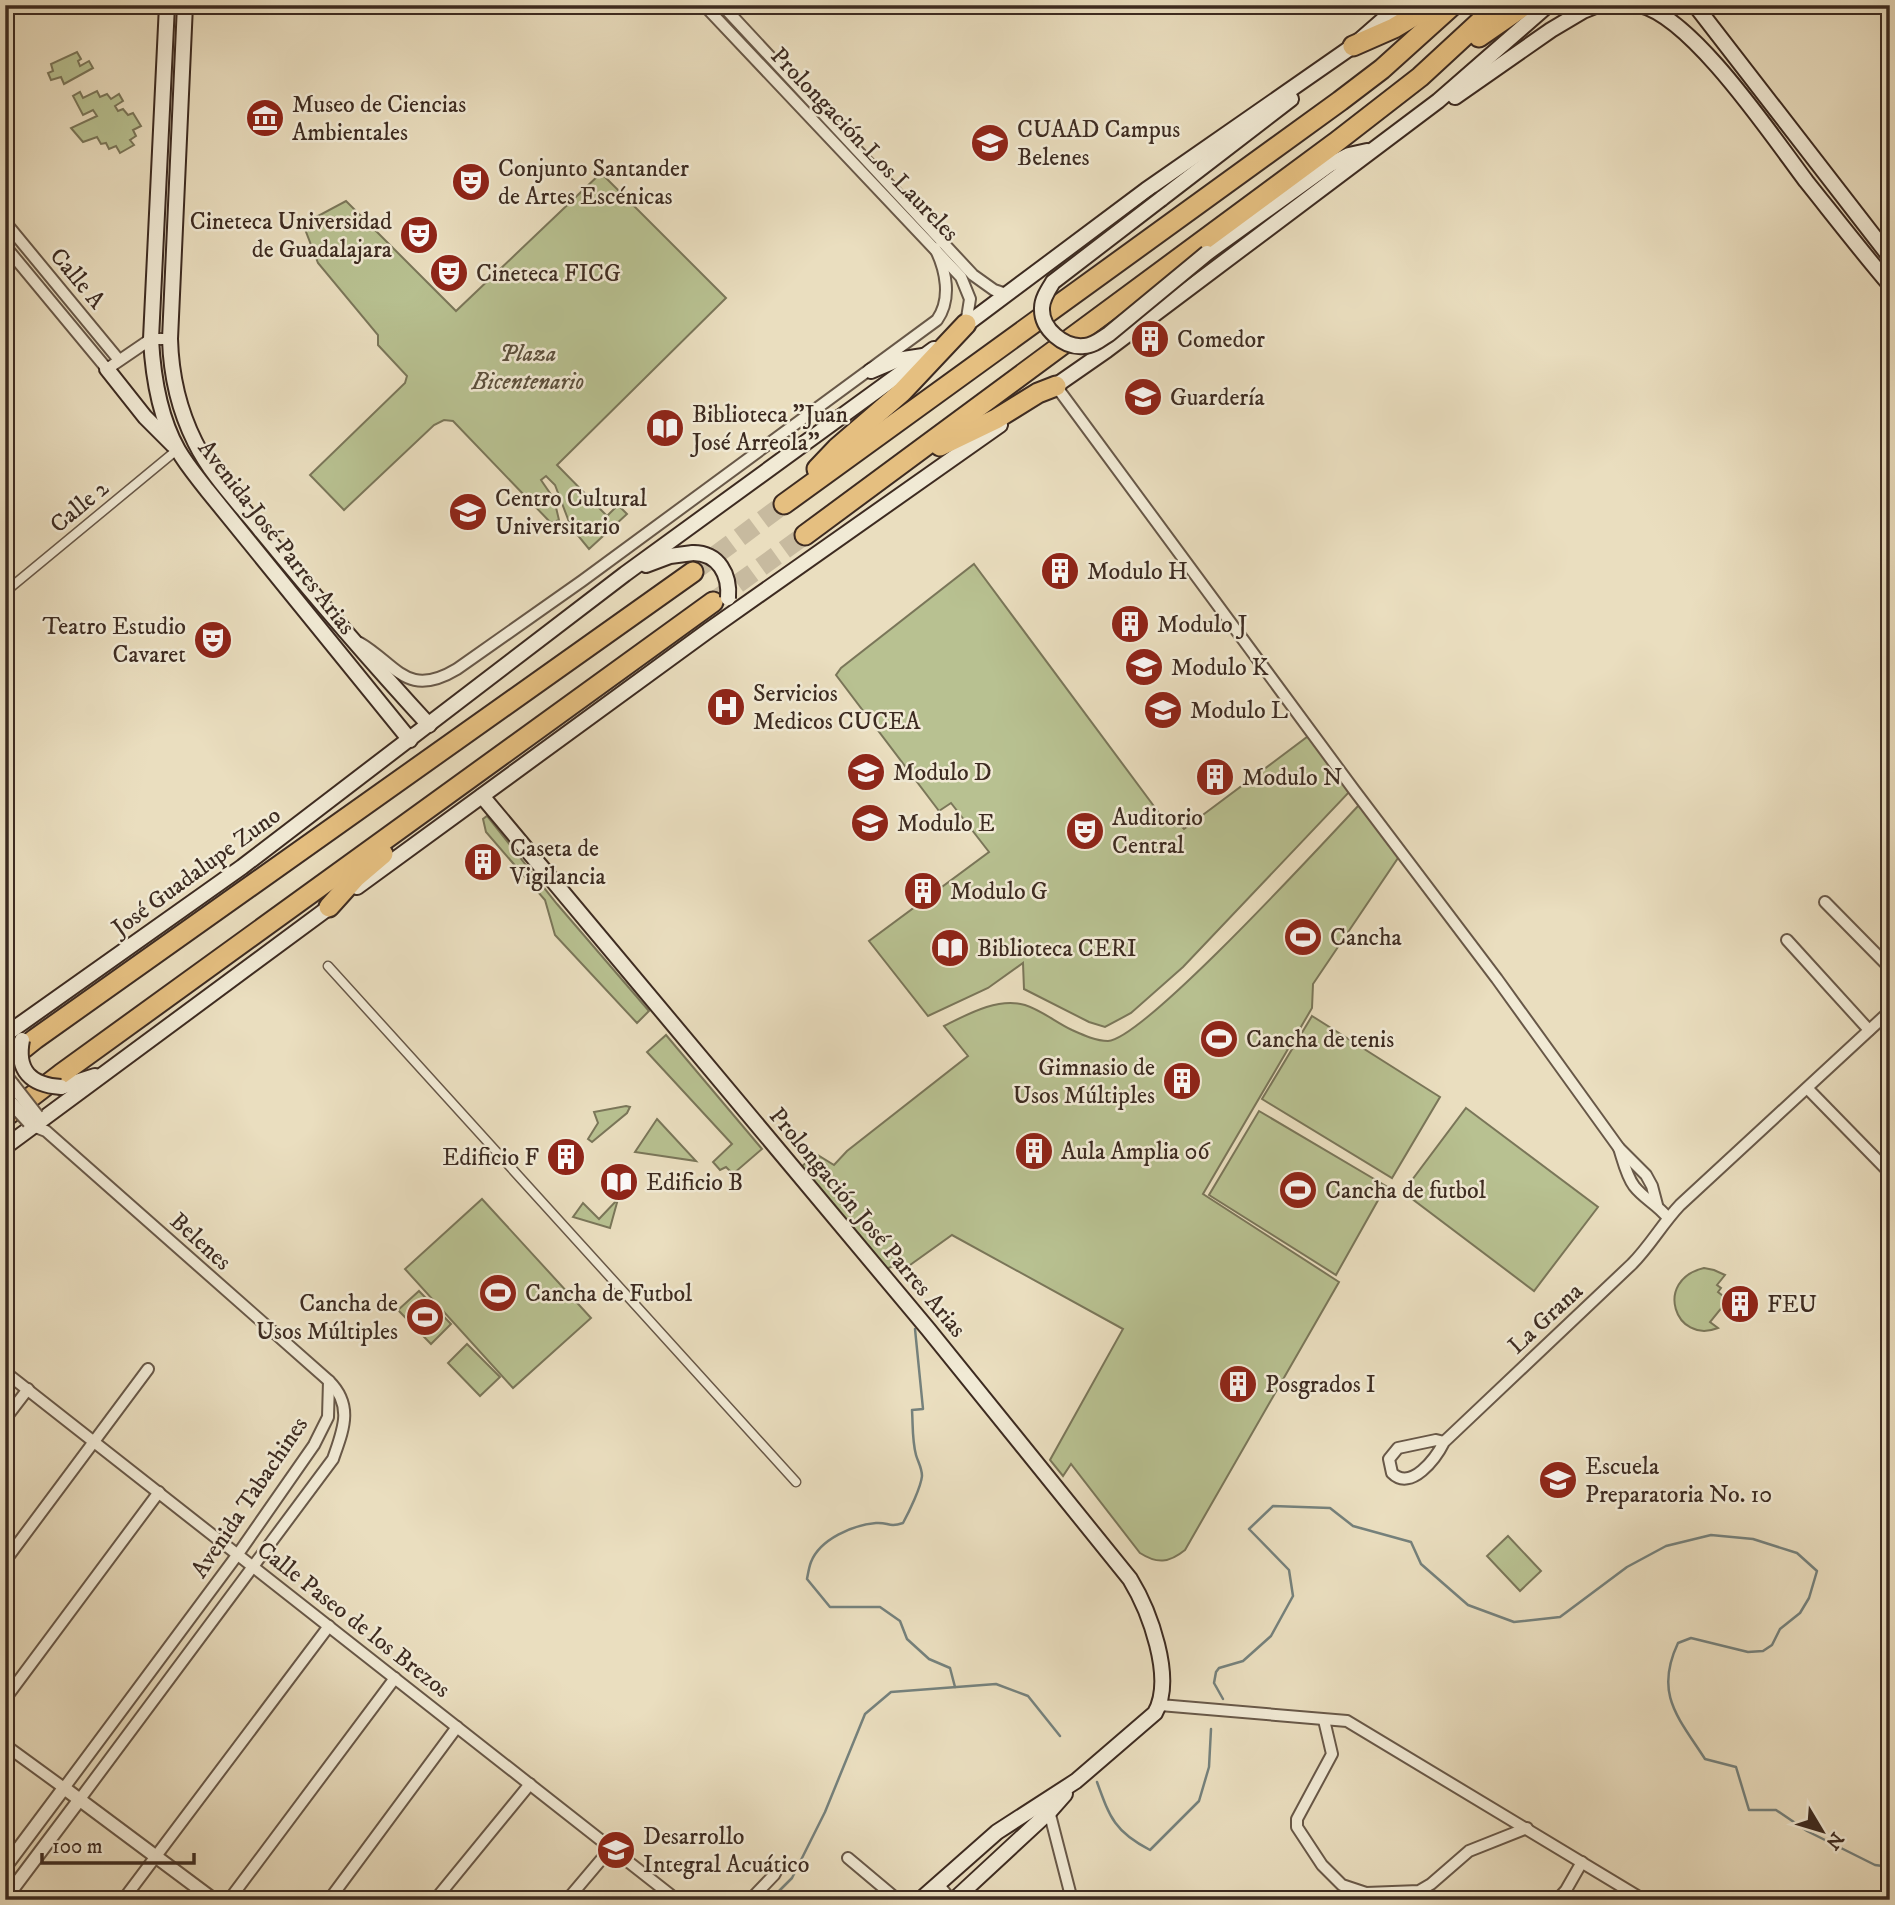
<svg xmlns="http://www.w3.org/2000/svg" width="1895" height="1905" font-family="'IM FELL DW Pica',serif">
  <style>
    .green { fill: #b8c191; stroke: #7a7659; stroke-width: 2 }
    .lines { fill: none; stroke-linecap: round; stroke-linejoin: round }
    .stream { stroke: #75817c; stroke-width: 2.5 }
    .motorway-tunnel { stroke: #c7ba9f; stroke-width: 19; stroke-dasharray: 19 10; stroke-linecap: butt }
    .pedestrian-casing { stroke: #685848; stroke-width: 11 }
    .minor-casing { stroke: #685848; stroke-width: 14 }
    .tertiary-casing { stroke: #685848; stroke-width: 16 }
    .secondary-casing { stroke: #3d2b21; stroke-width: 18 }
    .motorway-casing { stroke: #3d2b21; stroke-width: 23 }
    .pedestrian { stroke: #f1ead5; stroke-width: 8 }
    .minor { stroke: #f1ead5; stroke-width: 10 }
    .tertiary { stroke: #f1ead5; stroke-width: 12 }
    .secondary { stroke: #f1ead5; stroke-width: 14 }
    .motorway { stroke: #e5bf80; stroke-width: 19 }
    .tertiary-bridge-casing { stroke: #685848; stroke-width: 16; stroke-linecap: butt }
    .secondary-bridge-casing { stroke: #3d2b21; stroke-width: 18; stroke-linecap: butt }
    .tertiary-bridge { stroke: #f1ead5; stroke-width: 12 }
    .secondary-bridge { stroke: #f1ead5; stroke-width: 14 }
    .labels { text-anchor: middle; stroke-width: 5; stroke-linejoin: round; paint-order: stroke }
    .poi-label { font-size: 24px; fill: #3d2b21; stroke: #f1ead5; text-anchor: start }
    .street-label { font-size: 24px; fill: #3d2b21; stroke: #f1ead5 }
    .park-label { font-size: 24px; font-style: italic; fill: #5c503d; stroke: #f1ead5 }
  </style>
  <rect width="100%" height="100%" fill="#eadebf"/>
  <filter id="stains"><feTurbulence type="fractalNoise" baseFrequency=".00286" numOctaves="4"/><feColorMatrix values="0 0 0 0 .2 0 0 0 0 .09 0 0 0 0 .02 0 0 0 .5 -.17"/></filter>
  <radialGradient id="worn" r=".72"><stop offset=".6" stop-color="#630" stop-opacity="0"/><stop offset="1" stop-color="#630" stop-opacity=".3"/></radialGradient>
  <!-- green -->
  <g class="green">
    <path d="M77,52L81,59L78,61L80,66L89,61L93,68L64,84L61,77L51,80L48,73L53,71L51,64Z"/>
    <path d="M97,91L100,97L107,94L111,99L119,94L123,101L115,106L118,111L123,109L128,115L133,113L141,126L133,130L136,136L130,140L134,145L120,153L116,146L109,149L106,143L101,144L97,137L83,142L71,128L97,116L93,110L83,115L73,96L80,92L83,98Z"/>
    <path d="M601,173L726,298L557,465L607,516L618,505L627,514L589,549L571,527L555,485L546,476L541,480L554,499L559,520L551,523L453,421L444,420L434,425L344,510L310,475L405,383L407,376L378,345V335L318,263L303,224L346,201L456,311Z"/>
    <path d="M974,564L1162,817L1169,813L1184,829L1311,734L1352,789L1183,967L1131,1013L1105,1027L1089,1022L1024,989L1023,963L988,988L928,1016L869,941L989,852L951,803L939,811L836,675L841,668Z"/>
    <path d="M1359,805L1400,855L1313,984L1312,1008L1203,1194L1339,1282L1185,1550C1169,1563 1157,1564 1140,1553L1071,1464L1063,1476L1050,1460L1123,1329L952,1235L910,1265L898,1264L886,1269L801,1167L816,1154L834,1165L847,1151L968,1056L944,1026C968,1014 998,997 1025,1005C1041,1010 1057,1023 1072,1030C1083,1035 1096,1041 1108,1041C1144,1039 1324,842 1359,805Z"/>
    <path d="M487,816L557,904L649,1011L637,1023L555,935L545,900L486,832L483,819Z"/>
    <path d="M1312,1016L1440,1097L1392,1178L1262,1099Z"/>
    <path d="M666,1035L762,1149L733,1174L726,1167L720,1170L713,1162L732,1144L647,1052Z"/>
    <path d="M626,1106L630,1107L627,1113L592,1142L588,1139L598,1123L594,1112Z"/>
    <path d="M1466,1108L1598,1207L1534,1291L1403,1192Z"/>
    <path d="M1259,1111L1386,1186L1336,1275L1209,1195Z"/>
    <path d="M657,1119L696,1161L635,1152Z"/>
    <path d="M482,1199L591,1318L513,1388L405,1269Z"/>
    <path d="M618,1199L610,1228L573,1217L583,1203L599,1219Z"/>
    <path d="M1704,1268L1714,1270L1725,1275L1717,1285L1721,1288L1718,1292L1728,1300L1710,1322L1718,1328C1675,1345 1653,1280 1704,1268Z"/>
    <path d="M419,1291L451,1324L431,1344L398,1310Z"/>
    <path d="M467,1344L500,1377L480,1396L448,1363Z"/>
    <path d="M1508,1536L1541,1571L1520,1591L1487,1556Z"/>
  </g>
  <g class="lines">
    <!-- stream -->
    <g class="stream">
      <path d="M915,1329L923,1409L912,1410C913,1425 912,1440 916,1455C918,1462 922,1468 922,1476C921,1487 909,1512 903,1523C888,1528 889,1522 876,1523C853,1525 820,1539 811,1562C809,1567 808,1574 807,1579L830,1607H880L900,1621L907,1639L929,1659L950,1668L955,1687"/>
      <path d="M1223,1699L1214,1683L1216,1672L1219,1668L1243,1661L1271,1636L1293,1596L1289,1570L1249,1529L1273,1506L1330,1508L1353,1526L1411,1542L1421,1564L1468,1605L1514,1622L1560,1617L1627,1567L1666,1546L1711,1535L1753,1539L1797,1553L1817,1571L1809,1598L1800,1613L1780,1629L1772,1645L1763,1651L1748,1652L1691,1638L1678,1643C1654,1694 1678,1717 1705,1759L1736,1767L1749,1810H1776L1807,1831L1875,1865L1890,1867"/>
      <path d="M1097,1782C1110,1818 1115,1832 1150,1850L1199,1801L1209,1767L1211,1729"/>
      <path d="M770,1900L792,1878L825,1812L865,1714L891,1692L996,1684L1028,1696L1060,1736"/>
    </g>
    <!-- motorway-tunnel -->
    <g class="motorway-tunnel">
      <path d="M693,572L784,504"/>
      <path d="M714,601L805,535"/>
    </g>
    <defs>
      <g id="pedestrian">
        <path d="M5,592L178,449"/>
        <path d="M328,966L796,1482"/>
      </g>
      <g id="minor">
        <path d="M704,5L961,277L970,299L966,324"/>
        <path d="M722,5L973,275L994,290L1006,294"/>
        <path d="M5,222L119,360"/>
        <path d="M5,246L107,369L151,339H170"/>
        <path d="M1056,386L1354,790L1497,979L1619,1148L1646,1175L1652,1186L1657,1205"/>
        <path d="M360,643C397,665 407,699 457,669L582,581L937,320C952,299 946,270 935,248"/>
        <path d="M1825,902L1890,968"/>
        <path d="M1787,940L1869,1030"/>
        <path d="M1808,1089L1890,1173"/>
        <path d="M33,1126L46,1131L329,1381C354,1406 343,1430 333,1459L80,1799"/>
        <path d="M1619,1148C1623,1160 1626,1175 1634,1186C1644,1199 1657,1204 1668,1218"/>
        <path d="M5,1372L677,1900"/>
        <path d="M5,1419L28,1389"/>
        <path d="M1444,1442L1436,1440L1398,1448L1389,1459L1392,1473C1411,1492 1436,1458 1444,1442L1632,1264C1650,1246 1662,1224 1680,1205L1890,1011"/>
        <path d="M5,1561L148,1369"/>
        <path d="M5,1699L159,1492"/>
        <path d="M1160,1705L1347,1721L1644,1900"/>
        <path d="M1324,1720L1332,1754L1297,1819V1827L1322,1865L1342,1885L1366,1893L1419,1891L1431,1884L1469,1851L1527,1828"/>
        <path d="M5,1745L64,1788L238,1554L314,1445L328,1417L329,1381"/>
        <path d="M1048,1807L1072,1900"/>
        <path d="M848,1858L898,1900"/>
        <path d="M938,1884L951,1900"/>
        <path d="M123,1900L329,1626"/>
        <path d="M229,1900L395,1678"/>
        <path d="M329,1900L457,1727"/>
        <path d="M435,1900L530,1784"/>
        <path d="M567,1900L611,1848"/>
        <path d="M750,1900L774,1875L779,1866"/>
        <path d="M1557,1900L1566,1890L1582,1862"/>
      </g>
      <g id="tertiary">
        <path d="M5,1075L12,1084"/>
        <path d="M5,1867L64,1788L214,1900"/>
        <path d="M5,1899L80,1799"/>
      </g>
      <g id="secondary">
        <path d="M167,5L151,339C153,377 159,416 178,450C186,464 197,477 207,490L410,740"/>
        <path d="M185,5L170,339C171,375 179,410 195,442C211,475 239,503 262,532C316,598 371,662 429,725"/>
        <path d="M1640,5C1693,18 1772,136 1806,181C1834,216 1861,251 1890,285"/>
        <path d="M1695,5L1890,257"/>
        <path d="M1455,97L1551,30L1583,11L1598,5"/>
        <path d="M1161,199L1291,99"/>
        <path d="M1207,253L1329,165L1349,155L1367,151"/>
        <path d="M959,330L1146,190L1353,46L1400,5"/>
        <path d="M107,369L145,417L173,445"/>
        <path d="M871,371L897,360L923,356"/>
        <path d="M1048,391L1107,350L1438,101L1548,5"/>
        <path d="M646,565L670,556L693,553"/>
        <path d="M482,796L928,1329L1130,1579C1149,1610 1175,1678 1155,1713L1076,1781L997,1832L920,1900"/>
        <path d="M357,887L709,630L1000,425"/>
        <path d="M5,1035L242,867L625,574L934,349"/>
        <path d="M61,1087L95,1076"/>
        <path d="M5,1147L335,903"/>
        <path d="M954,1900L1050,1811L1065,1794"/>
      </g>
      <g id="motorway">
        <path d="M1479,37L1525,5"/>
        <path d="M1353,46L1394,28L1432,5"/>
        <path d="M940,446L996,419L1038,393L1056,386"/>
        <path d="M817,469L837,448L902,392L966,324"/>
        <path d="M784,504L1340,101L1382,69L1453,5"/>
        <path d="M805,535L1335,143L1420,77L1498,5"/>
        <path d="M329,907L356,877L383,854"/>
        <path d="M5,1063L35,1039L693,572"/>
        <path d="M5,1117L61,1074L713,602"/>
      </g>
    </defs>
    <!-- pedestrian casing -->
    <use href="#pedestrian" class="pedestrian-casing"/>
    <!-- minor casing -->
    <use href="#minor" class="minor-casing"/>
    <!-- tertiary casing -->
    <use href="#tertiary" class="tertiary-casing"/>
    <!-- secondary casing -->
    <use href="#secondary" class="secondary-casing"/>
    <!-- motorway casing -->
    <use href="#motorway" class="motorway-casing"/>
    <!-- pedestrian -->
    <use href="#pedestrian" class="pedestrian"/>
    <!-- minor -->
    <use href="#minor" class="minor"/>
    <!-- tertiary -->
    <use href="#tertiary" class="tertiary"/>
    <!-- secondary -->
    <use href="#secondary" class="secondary"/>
    <!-- motorway -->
    <use href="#motorway" class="motorway"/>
    <defs>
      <g id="tertiary-bridge">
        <path d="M12,1084L37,1116"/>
        <path d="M5,1096L29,1122"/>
      </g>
      <g id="secondary-bridge">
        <path d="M1161,199L1053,282C1048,290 1042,299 1042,308C1041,329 1064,348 1084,346C1093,346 1101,339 1109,334L1207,253"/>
        <path d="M693,553C719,553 730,575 728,598"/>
        <path d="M22,1040C16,1071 31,1085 61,1087"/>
      </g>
    </defs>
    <!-- tertiary-bridge casing -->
    <use href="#tertiary-bridge" class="tertiary-bridge-casing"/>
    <!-- secondary-bridge casing -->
    <use href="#secondary-bridge" class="secondary-bridge-casing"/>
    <!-- tertiary-bridge -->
    <use href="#tertiary-bridge" class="tertiary-bridge"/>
    <!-- secondary-bridge -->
    <use href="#secondary-bridge" class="secondary-bridge"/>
  </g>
  <!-- icons -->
  <defs>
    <symbol id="museum-disc" viewBox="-11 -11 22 22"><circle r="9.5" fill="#8f2418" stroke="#f1ead5"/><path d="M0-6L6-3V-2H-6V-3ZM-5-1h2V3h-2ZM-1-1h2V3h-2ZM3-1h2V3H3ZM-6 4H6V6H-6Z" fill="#fff"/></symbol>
    <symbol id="university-disc" viewBox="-11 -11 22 22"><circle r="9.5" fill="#8f2418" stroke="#f1ead5"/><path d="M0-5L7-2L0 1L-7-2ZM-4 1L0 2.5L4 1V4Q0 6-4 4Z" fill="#fff"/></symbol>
    <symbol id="theatre-disc" viewBox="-11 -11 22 22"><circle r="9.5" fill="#8f2418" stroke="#f1ead5"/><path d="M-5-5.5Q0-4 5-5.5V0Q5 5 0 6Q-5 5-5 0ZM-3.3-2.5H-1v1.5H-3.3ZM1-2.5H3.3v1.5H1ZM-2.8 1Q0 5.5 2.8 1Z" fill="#fff"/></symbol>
    <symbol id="building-disc" viewBox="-11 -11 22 22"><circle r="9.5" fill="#8f2418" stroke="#f1ead5"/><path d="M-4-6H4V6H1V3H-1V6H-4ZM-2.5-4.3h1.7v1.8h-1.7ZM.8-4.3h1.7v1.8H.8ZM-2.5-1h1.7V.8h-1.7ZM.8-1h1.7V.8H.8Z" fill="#fff"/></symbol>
    <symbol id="school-disc" viewBox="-11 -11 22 22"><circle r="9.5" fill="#8f2418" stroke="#f1ead5"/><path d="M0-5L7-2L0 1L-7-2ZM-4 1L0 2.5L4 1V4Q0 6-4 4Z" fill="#fff"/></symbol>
    <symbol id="library-disc" viewBox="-11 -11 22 22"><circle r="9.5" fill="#8f2418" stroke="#f1ead5"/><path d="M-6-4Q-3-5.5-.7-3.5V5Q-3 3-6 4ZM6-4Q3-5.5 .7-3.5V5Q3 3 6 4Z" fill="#fff"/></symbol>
    <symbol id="hospital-disc" viewBox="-11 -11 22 22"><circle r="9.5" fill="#8f2418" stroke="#f1ead5"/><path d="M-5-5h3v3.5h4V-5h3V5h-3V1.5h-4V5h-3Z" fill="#fff"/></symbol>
    <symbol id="stadium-disc" viewBox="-11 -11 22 22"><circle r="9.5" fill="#8f2418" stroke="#f1ead5"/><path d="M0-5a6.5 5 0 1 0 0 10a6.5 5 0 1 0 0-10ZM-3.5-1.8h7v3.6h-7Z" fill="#fff"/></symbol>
  </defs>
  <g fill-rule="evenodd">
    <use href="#museum-disc" x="243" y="96" width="44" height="44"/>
    <use href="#university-disc" x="968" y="121" width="44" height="44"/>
    <use href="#theatre-disc" x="449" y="160" width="44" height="44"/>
    <use href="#theatre-disc" x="397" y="213" width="44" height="44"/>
    <use href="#theatre-disc" x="427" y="251" width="44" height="44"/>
    <use href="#building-disc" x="1128" y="317" width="44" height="44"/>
    <use href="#school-disc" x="1121" y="375" width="44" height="44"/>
    <use href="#library-disc" x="643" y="406" width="44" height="44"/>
    <use href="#university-disc" x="446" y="490" width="44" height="44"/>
    <use href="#building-disc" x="1038" y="549" width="44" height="44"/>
    <use href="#building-disc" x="1108" y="602" width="44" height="44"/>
    <use href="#theatre-disc" x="191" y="618" width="44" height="44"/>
    <use href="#school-disc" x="1122" y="645" width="44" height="44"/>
    <use href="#hospital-disc" x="704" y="685" width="44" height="44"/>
    <use href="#school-disc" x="1141" y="688" width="44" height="44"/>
    <use href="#school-disc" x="844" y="750" width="44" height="44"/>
    <use href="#building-disc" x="1193" y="755" width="44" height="44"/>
    <use href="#school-disc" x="848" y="801" width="44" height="44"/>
    <use href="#theatre-disc" x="1063" y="809" width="44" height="44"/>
    <use href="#building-disc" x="461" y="840" width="44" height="44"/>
    <use href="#building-disc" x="901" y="869" width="44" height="44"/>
    <use href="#stadium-disc" x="1281" y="915" width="44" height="44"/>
    <use href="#library-disc" x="928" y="926" width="44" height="44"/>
    <use href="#stadium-disc" x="1197" y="1017" width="44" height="44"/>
    <use href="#building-disc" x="1160" y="1059" width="44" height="44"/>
    <use href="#building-disc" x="1012" y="1129" width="44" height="44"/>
    <use href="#building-disc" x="544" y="1135" width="44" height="44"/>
    <use href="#library-disc" x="597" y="1160" width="44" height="44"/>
    <use href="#stadium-disc" x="1276" y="1168" width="44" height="44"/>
    <use href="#stadium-disc" x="476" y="1271" width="44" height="44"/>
    <use href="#building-disc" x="1718" y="1282" width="44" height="44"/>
    <use href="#stadium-disc" x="403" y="1295" width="44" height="44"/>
    <use href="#building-disc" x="1216" y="1362" width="44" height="44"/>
    <use href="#university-disc" x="1536" y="1458" width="44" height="44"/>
    <use href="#school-disc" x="594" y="1828" width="44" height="44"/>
  </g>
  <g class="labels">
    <!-- poi labels -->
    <g class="poi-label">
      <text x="292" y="112">Museo de Ciencias<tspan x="292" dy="28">Ambientales</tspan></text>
      <text x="1017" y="137">CUAAD Campus<tspan x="1017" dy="28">Belenes</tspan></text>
      <text x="498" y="176">Conjunto Santander<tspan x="498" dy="28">de Artes Escénicas</tspan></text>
      <text x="392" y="229" text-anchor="end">Cineteca Universidad<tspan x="392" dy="28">de Guadalajara</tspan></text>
      <text x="476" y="281">Cineteca FICG</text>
      <text x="1177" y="347">Comedor</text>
      <text x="1170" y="405">Guardería</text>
      <text x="692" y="422">Biblioteca "Juan<tspan x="692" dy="28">José Arreola"</tspan></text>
      <text x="495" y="506">Centro Cultural<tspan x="495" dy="28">Universitario</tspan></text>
      <text x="1087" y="579">Modulo H</text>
      <text x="1157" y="632">Modulo J</text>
      <text x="186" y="634" text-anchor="end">Teatro Estudio<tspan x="186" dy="28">Cavaret</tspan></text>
      <text x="1171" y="675">Modulo K</text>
      <text x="753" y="701">Servicios<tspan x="753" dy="28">Medicos CUCEA</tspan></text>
      <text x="1190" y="718">Modulo L</text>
      <text x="893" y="780">Modulo D</text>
      <text x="1242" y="785">Modulo N</text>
      <text x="1112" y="825">Auditorio<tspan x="1112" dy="28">Central</tspan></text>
      <text x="897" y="831">Modulo E</text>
      <text x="510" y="856">Caseta de<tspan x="510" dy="28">Vigilancia</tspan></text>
      <text x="950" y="899">Modulo G</text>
      <text x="1330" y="945">Cancha</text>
      <text x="977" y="956">Biblioteca CERI</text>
      <text x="1246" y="1047">Cancha de tenis</text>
      <text x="1155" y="1075" text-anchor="end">Gimnasio de<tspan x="1155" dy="28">Usos Múltiples</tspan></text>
      <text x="1061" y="1159">Aula Amplia 06</text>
      <text x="539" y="1165" text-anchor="end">Edificio F</text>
      <text x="646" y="1190">Edificio B</text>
      <text x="1325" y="1198">Cancha de futbol</text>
      <text x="525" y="1301">Cancha de Futbol</text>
      <text x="398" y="1311" text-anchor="end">Cancha de<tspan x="398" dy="28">Usos Múltiples</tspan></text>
      <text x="1767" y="1312">FEU</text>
      <text x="1265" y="1392">Posgrados I</text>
      <text x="1585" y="1474">Escuela<tspan x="1585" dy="28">Preparatoria No. 10</tspan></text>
      <text x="643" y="1844">Desarrollo<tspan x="643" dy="28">Integral Acuático</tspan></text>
    </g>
    <!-- street labels -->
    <g class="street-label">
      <text transform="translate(865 144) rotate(46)" y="8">Prolongación Los Laureles</text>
      <text transform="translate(78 278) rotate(50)" y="8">Calle A</text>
      <text transform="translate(79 506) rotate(-40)" y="8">Calle 2</text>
      <text transform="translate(277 537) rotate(52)" y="8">Avenida José Parres Arias</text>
      <text transform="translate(196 871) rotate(-36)" y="8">José Guadalupe Zuno</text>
      <text transform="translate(868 1222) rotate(50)" y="8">Prolongación José Parres Arias</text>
      <text transform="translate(201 1241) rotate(42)" y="8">Belenes</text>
      <text transform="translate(1545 1318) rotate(-43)" y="8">La Grana</text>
      <text transform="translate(249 1497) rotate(-56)" y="8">Avenida Tabachines</text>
      <text transform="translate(354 1619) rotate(38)" y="8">Calle Paseo de los Brezos</text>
    </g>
    <!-- park labels -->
    <g class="park-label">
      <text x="528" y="361">Plaza<tspan x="528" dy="28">Bicentenario</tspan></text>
    </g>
  </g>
  <!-- margin -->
  <rect width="1895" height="1905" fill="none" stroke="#eadebf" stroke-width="28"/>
  <rect x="7" y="7" width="1881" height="1891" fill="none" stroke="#3d2b21" stroke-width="3.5"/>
  <rect x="14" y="14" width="1867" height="1877" fill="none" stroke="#3d2b21" stroke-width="2"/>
  <!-- north arrow -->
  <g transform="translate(1822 1831) rotate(128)" stroke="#f1ead5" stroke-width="5" paint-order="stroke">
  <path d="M0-5L12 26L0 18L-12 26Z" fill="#3d2b21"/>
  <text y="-10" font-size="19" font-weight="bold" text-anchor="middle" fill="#3d2b21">N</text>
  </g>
  <!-- scale -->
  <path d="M42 1853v10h152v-10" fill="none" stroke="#3d2b21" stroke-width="3.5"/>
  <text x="52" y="1853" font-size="21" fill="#3d2b21" stroke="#f1ead5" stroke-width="5" paint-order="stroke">100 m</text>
  <rect width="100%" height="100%" filter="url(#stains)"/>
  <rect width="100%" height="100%" fill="url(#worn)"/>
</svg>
